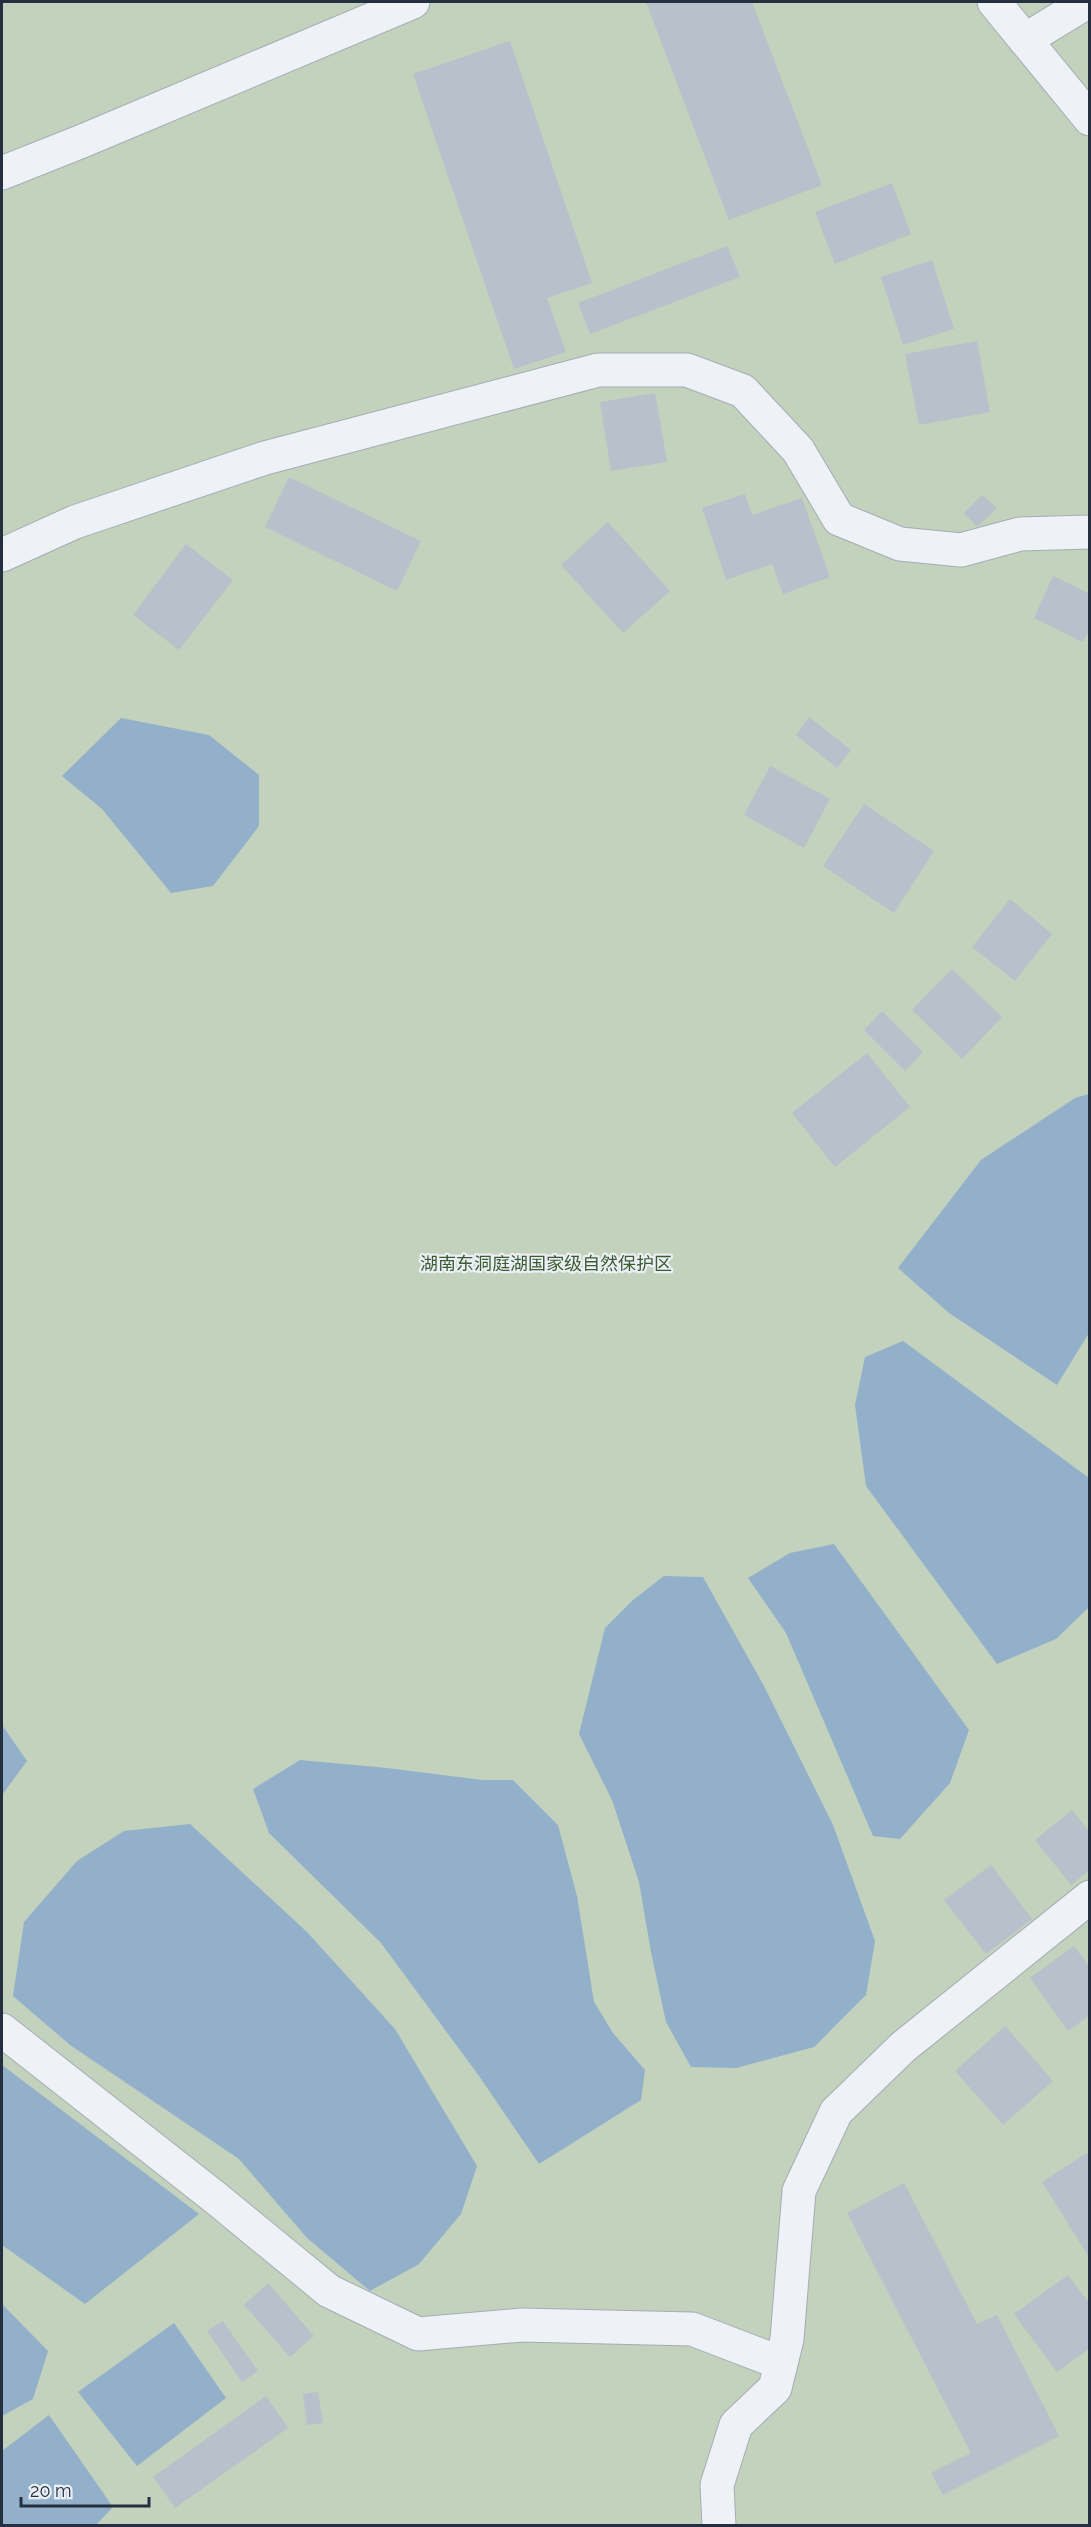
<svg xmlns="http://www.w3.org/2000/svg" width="1091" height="2527" font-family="Raleway,'Noto Sans SC',sans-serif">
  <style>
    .green { fill: #c2d2bc }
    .water { fill: #93b0cb }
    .building { fill: #b8c0cb }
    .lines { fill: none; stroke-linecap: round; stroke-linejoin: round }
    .minor-casing { stroke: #a5acb5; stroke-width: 35 }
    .minor { stroke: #eef1f5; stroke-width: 33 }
    .labels { text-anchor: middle; stroke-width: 4.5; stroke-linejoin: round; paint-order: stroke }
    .park-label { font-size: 18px; fill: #3a5c30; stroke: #ebeff5 }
  </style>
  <rect width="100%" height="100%" fill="#dce1e7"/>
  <!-- green -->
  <path class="green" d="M2,2H1089V2525L2,2526Z"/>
  <!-- water -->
  <g class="water">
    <path d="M121,718L209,735L259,775V826L213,886L171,893L102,809L62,776Z"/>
    <path d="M1089,1094V1333L1057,1385L949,1313L898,1268L981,1160L1075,1098Z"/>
    <path d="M903,1341L1089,1478V1607L1056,1639L997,1664L866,1486L855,1405L865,1357Z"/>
    <path d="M834,1544L969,1730L950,1783L900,1839L873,1836L786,1633L748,1578L790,1553Z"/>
    <path d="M664,1576L703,1577L764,1686L833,1825L875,1941L866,1995L814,2047L736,2068L691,2067L666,2022L651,1952L639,1882L612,1800L579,1734L605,1628L633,1600Z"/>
    <path d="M2,1725L27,1761L2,1795Z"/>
    <path d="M300,1760L387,1768L482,1780H513L558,1825L577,1896L594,2002L613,2033L645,2070L641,2100L539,2164L479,2076L381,1943L269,1833L253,1789Z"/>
    <path d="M190,1824L307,1932L395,2029L477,2166L461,2214L419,2264L370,2291L307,2238L239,2159L70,2045L13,1996L24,1922L77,1861L124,1831Z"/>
    <path d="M2,2065L199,2214L85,2304L2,2245Z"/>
    <path d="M2,2304L48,2351L33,2399L2,2416Z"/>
    <path d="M174,2323L226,2398L137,2466L78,2392Z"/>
    <path d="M49,2415L113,2507L96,2525H2V2451Z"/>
  </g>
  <!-- building -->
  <g class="building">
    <path d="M646,2H752L822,185L729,220Z"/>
    <path d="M510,41L592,283L547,298L566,352L514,369L413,74Z"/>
    <path d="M892,183L911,234L835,264L815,212Z"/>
    <path d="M727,246L740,277L590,334L578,303Z"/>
    <path d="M932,260L954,329L903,345L881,277Z"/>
    <path d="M977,341L990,412L919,425L905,354Z"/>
    <path d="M655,393L667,462L611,471L600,402Z"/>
    <path d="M289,477L421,541L397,591L265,527Z"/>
    <path d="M745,494L752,515L802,498L830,577L783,594L772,564L726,580L702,508Z"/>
    <path d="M982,495L997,508L977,527L964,513Z"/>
    <path d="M608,522L670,591L623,633L561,565Z"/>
    <path d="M186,544L233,580L179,650L133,615Z"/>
    <path d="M1053,576L1090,594V629L1083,642L1034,618Z"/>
    <path d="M809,717L851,750L837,768L796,735Z"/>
    <path d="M770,766L830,799L804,848L744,815Z"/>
    <path d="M864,804L934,851L894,913L823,866Z"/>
    <path d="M1010,899L1052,934L1015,981L972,947Z"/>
    <path d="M952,969L1002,1017L962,1059L912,1010Z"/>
    <path d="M882,1011L923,1052L905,1071L864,1030Z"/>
    <path d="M867,1053L910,1107L835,1167L792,1113Z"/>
    <path d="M1072,1810L1090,1832V1870L1071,1885L1035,1840Z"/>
    <path d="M991,1865L1032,1919L986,1954L944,1900Z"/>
    <path d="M1074,1946L1090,1968V2015L1068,2031L1030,1978Z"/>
    <path d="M1005,2026L1053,2081L1003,2125L955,2071Z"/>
    <path d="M1087,2153L1090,2157V2259L1042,2182Z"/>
    <path d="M904,2183L977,2324L997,2315L1059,2436L943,2495L931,2473L971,2453L847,2213Z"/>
    <path d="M1068,2275L1090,2304V2348L1057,2372L1014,2314Z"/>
    <path d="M268,2283L314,2336L290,2357L244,2305Z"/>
    <path d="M223,2321L258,2371L242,2382L207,2331Z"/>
    <path d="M318,2392L323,2423L307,2425L303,2394Z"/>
    <path d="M266,2396L288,2428L175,2508L153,2477Z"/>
  </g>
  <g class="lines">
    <defs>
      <g id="minor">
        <path d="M994,2L1090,119"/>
        <path d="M1025,40L1087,2"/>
        <path d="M2,173L80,142L413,2"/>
        <path d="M2,555L75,522L265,458L598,370H687L743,391L798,450L839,519L900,544L961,550L1020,534L1090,532"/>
        <path d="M2,2030L217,2199L329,2291L418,2334L522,2325L692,2329L781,2363"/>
        <path d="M719,2526L717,2485L736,2425L775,2388L787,2339L799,2191L836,2112L903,2047L1090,1897"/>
      </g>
    </defs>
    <!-- minor casing -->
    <use href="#minor" class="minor-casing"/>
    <!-- minor -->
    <use href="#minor" class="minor"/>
  </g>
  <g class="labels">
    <!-- park labels -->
    <g class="park-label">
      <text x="546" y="1270">湖南东洞庭湖国家级自然保护区</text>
    </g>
  </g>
  <!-- border -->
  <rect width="1091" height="2527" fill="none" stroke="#242f3f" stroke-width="6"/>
  <!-- scale -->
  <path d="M21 2497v9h128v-9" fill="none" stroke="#242f3f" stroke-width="3"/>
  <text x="30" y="2497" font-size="18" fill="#242f3f" stroke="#ebeff5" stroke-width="4.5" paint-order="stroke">20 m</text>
</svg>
